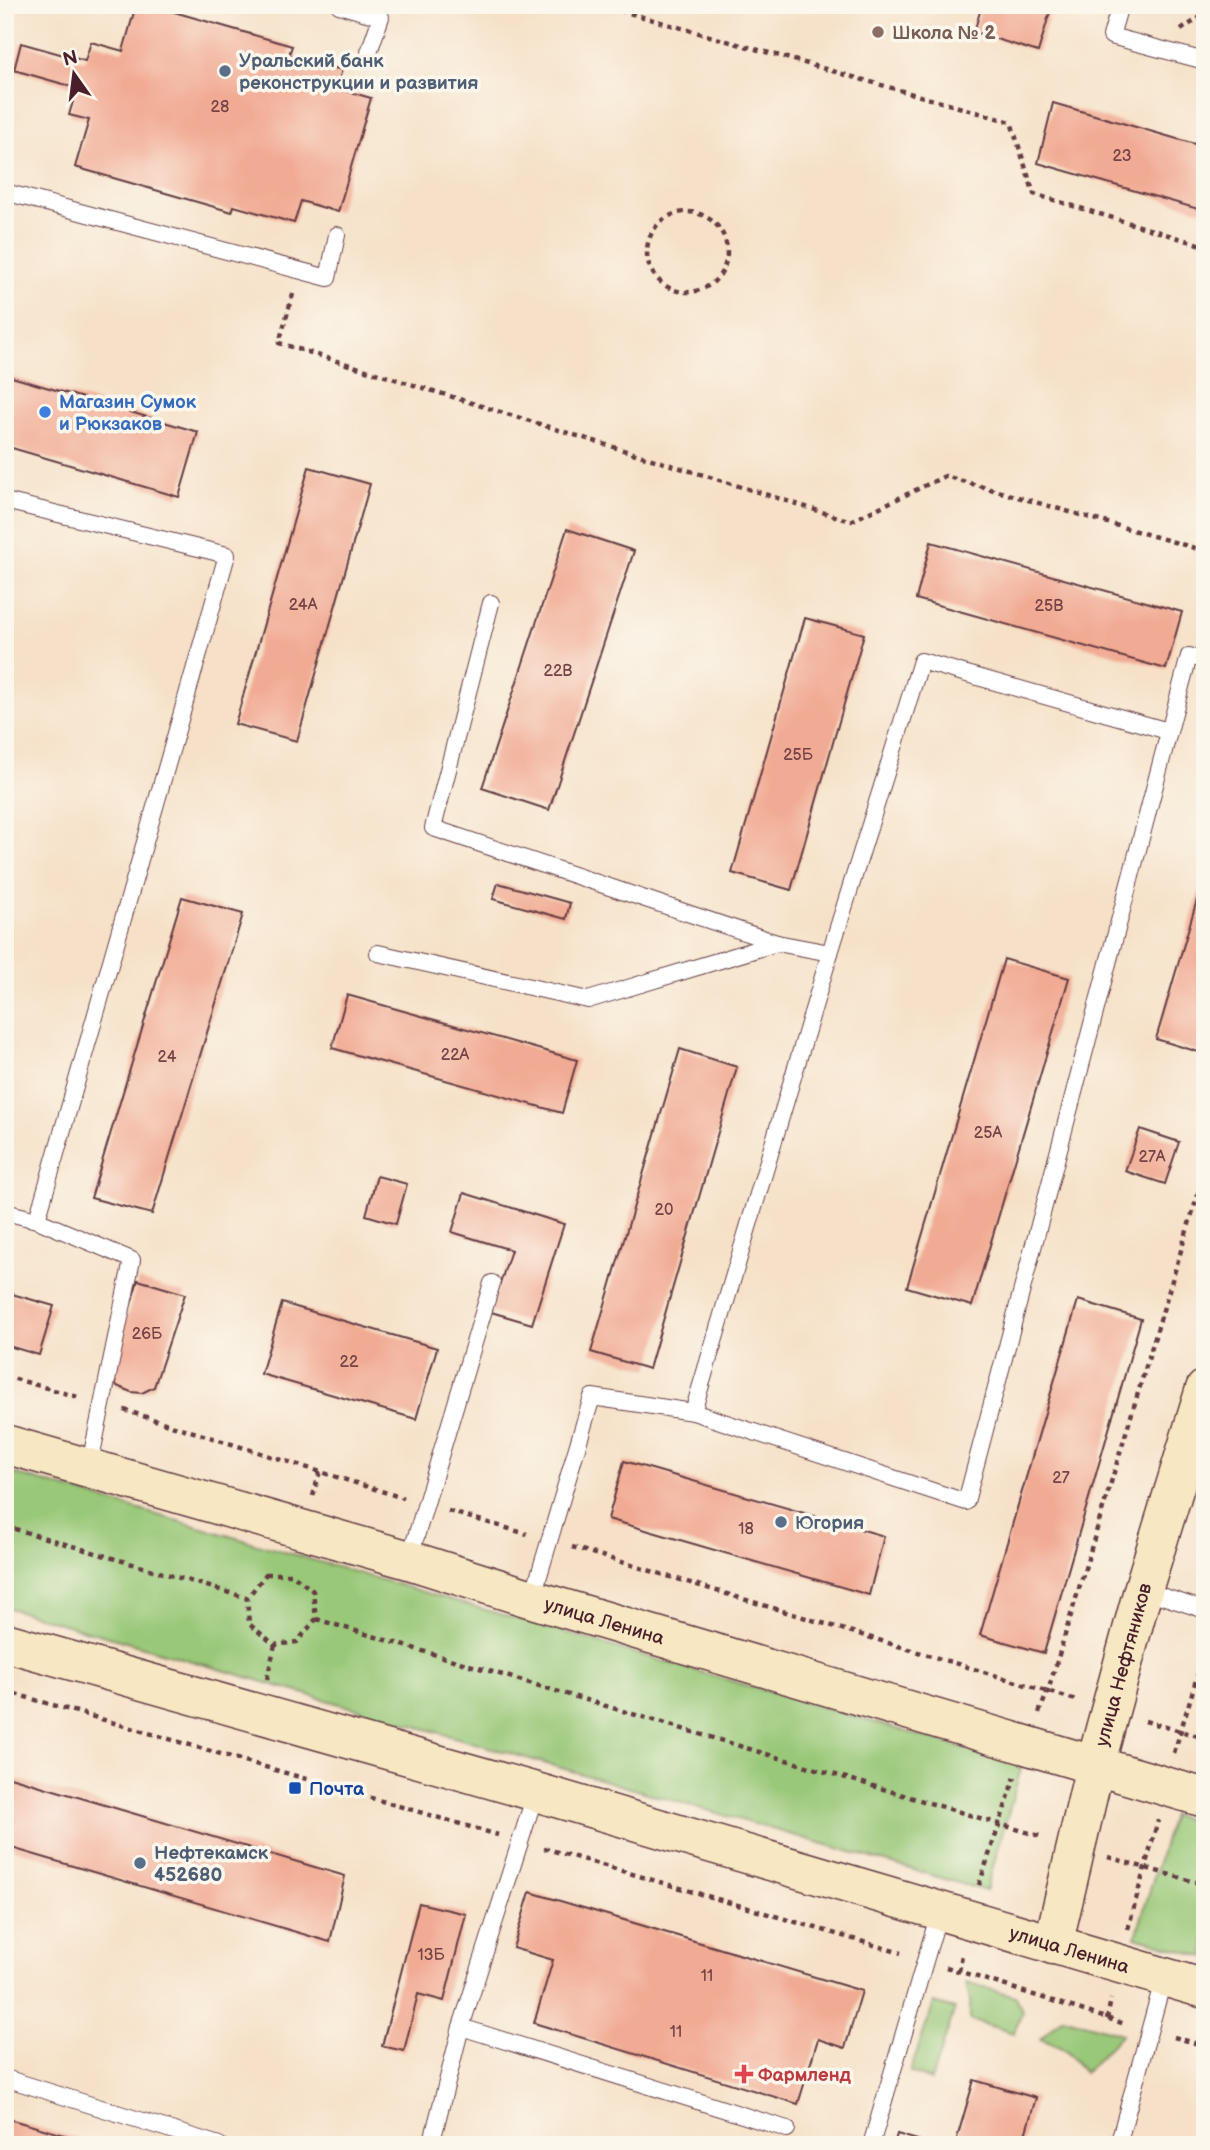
<svg xmlns="http://www.w3.org/2000/svg" width="1210" height="2150" font-family="'Balsamiq Sans',sans-serif">
  <style>
    .green { fill: #99c878; stroke: #727452; stroke-width: 2 }
    .building { fill: #f1aa93 }
    .lines { fill: none; stroke-linecap: round; stroke-linejoin: round }
    .service-casing { stroke: #643c43; stroke-width: 18 }
    .secondary-casing { stroke: #643c43; stroke-width: 41 }
    .path { stroke: #643c43; stroke-width: 4.5; stroke-dasharray: 5 5; stroke-linecap: butt }
    .service { stroke: #fff; stroke-width: 16 }
    .secondary { stroke: #f7e8c3; stroke-width: 38 }
    .education-dot { fill: #8d6e63; stroke: #fbf7ec; stroke-width: 2.5 }
    .service-dot { fill: #5c6f8a; stroke: #fbf7ec; stroke-width: 2.5 }
    .shop-dot { fill: #3f7fe0; stroke: #fbf7ec; stroke-width: 2.5 }
    .transit-dot { fill: #1a4fb4; stroke: #fbf7ec; stroke-width: 2.5 }
    .health-dot { fill: #e0444e; stroke: #fbf7ec; stroke-width: 2.5 }
    .labels { text-anchor: middle; stroke-width: 7; stroke-linejoin: round; paint-order: stroke }
    .number-label { font-size: 16px; fill: #744245 }
    .education-label { font-size: 19px; font-weight: bold; fill: #785e54; stroke: #fbf7ec; text-anchor: start }
    .service-label { font-size: 19px; font-weight: bold; fill: #4e5e75; stroke: #fbf7ec; text-anchor: start }
    .shop-label { font-size: 19px; font-weight: bold; fill: #366cbe; stroke: #fbf7ec; text-anchor: start }
    .street-label { font-size: 19px; fill: #4a1f2b; stroke: #fbf7ec }
    .transit-label { font-size: 19px; font-weight: bold; fill: #164399; stroke: #fbf7ec; text-anchor: start }
    .health-label { font-size: 19px; font-weight: bold; fill: #be3a42; stroke: #fbf7ec; text-anchor: start }
  </style>
  <rect width="100%" height="100%" fill="#fbf7ec"/>
  <filter id="ink" filterUnits="userSpaceOnUse"><feTurbulence type="fractalNoise" baseFrequency=".0143" numOctaves="2"/><feDisplacementMap in="SourceGraphic" scale="14" xChannelSelector="R" yChannelSelector="G"/><feConvolveMatrix kernelMatrix="1 2 1 2 8 2 1 2 1" color-interpolation-filters="sRGB"/></filter>
  <filter id="wash" filterUnits="userSpaceOnUse"><feTurbulence type="fractalNoise" baseFrequency=".00686" numOctaves="4" result="noise"/><feDisplacementMap in="SourceGraphic" scale="28" xChannelSelector="R" yChannelSelector="G"/><feGaussianBlur stdDeviation="1.57" result="paint"/><feColorMatrix in="noise" values="0 0 0 0 0 0 0 0 0 0 0 0 0 0 0 0 0 1.4 0 .05"/><feComposite in="paint" operator="in"/></filter>
  <g filter="url(#wash)">
    <rect width="100%" height="100%" fill="#f6e1c8"/>
    <!-- green -->
    <g class="green">
      <path d="M5,1471L1022,1765L986,1891L5,1607Z"/>
      <path d="M1172,1815L1205,1825V1957L1136,1937Z"/>
      <path d="M966,1983L1016,1996L1022,2011L1014,2033L970,2020V2001Z"/>
      <path d="M934,2003L955,2009L931,2080L910,2072Z"/>
      <path d="M1063,2017L1122,2034L1084,2073C1069,2052 1065,2047 1040,2039Z"/>
    </g>
    <g id="blocks">
      <!-- building -->
      <g class="building">
        <path d="M136,5H150L292,46L289,55L342,70L336,88L371,98L338,212L301,201L294,223L234,206L232,212L75,167L89,120L69,115L77,88L14,70L21,43L85,61L91,42L123,51Z"/>
        <path d="M982,5H1052L1038,52L974,32Z"/>
        <path d="M1053,103L1205,147V211L1038,163Z"/>
        <path d="M5,375L198,432L179,497L5,446Z"/>
        <path d="M309,467L370,484L297,741L235,724Z"/>
        <path d="M567,529L634,551L549,810L482,788Z"/>
        <path d="M931,542L1182,612L1166,669L916,599Z"/>
        <path d="M805,618L864,634L791,890L732,873Z"/>
        <path d="M1204,876H1205V1054L1156,1039Z"/>
        <path d="M498,883L570,903L566,919L493,899Z"/>
        <path d="M182,897L243,914L152,1214L91,1198Z"/>
        <path d="M1004,959L1069,978L972,1306L907,1287Z"/>
        <path d="M347,995L577,1060L562,1113L332,1048Z"/>
        <path d="M680,1049L737,1067L649,1369L591,1352Z"/>
        <path d="M1140,1129L1179,1142L1165,1184L1125,1171Z"/>
        <path d="M377,1176L407,1184L396,1224L366,1215Z"/>
        <path d="M464,1193L564,1224L532,1324L491,1312L511,1250L452,1232Z"/>
        <path d="M138,1280L185,1294L154,1387L142,1393L131,1392L117,1386L111,1372Z"/>
        <path d="M5,1292L54,1306L39,1355L5,1345Z"/>
        <path d="M1078,1300L1141,1319L1044,1653L980,1635Z"/>
        <path d="M282,1303L437,1348L416,1419L261,1374Z"/>
        <path d="M624,1461L884,1536L869,1595L608,1519Z"/>
        <path d="M5,1774L10,1777L345,1876L330,1942L5,1846Z"/>
        <path d="M530,1892L862,1991L845,2048L818,2039L798,2104L534,2023L553,1960L513,1948Z"/>
        <path d="M419,1903L466,1914L444,2001L418,1994L404,2051L382,2046Z"/>
        <path d="M974,2080L1036,2098L1022,2145H955Z"/>
        <path d="M5,2118L96,2144V2145H5Z"/>
        <path d="M897,2134L931,2144L930,2145H894Z"/>
      </g>
    </g>
  </g>
  <g filter="url(#ink)">
    <use href="#blocks" fill-opacity="0" stroke="#643c43" stroke-width="2"/>
    <g class="lines">
      <defs>
        <g id="service">
          <path d="M339,5L381,17L369,52"/>
          <path d="M1120,5L1111,36L1205,61"/>
          <path d="M5,192L328,278L337,235"/>
          <path d="M5,501L227,555L37,1220"/>
          <path d="M491,603L433,828L777,943L830,953"/>
          <path d="M378,953L588,1000L777,943"/>
          <path d="M5,1212L37,1220L132,1260L89,1468"/>
          <path d="M693,1412L830,953L921,661L1168,731"/>
          <path d="M409,1560L492,1283"/>
          <path d="M1143,1590L1205,1610"/>
          <path d="M532,1599L592,1397L693,1412L966,1502L1189,656L1205,660"/>
          <path d="M461,2027L787,2129"/>
          <path d="M5,2078L219,2145"/>
          <path d="M431,2145L461,2027L536,1792"/>
          <path d="M871,2145L940,1910"/>
          <path d="M1118,2145L1164,1977"/>
        </g>
        <g id="secondary">
          <path id="s1" d="M5,1444L409,1560L532,1599L1205,1798"/>
          <path id="s2" d="M5,1642L536,1792L1205,1989"/>
          <path id="s3" d="M1053,1945L1095,1766L1143,1590L1205,1389"/>
        </g>
      </defs>
      <!-- service casing -->
      <use href="#service" class="service-casing"/>
      <!-- secondary casing -->
      <use href="#secondary" class="secondary-casing"/>
      <!-- path -->
      <g class="path">
        <path d="M601,5L1011,122L1034,194L1205,246"/>
        <path d="M1181,30L1205,14"/>
        <circle cx="687" cy="252" r="40"/>
        <path d="M293,294L279,343L851,521L945,476L1205,551"/>
        <path d="M5,1376L78,1397"/>
        <path d="M124,1410L403,1498"/>
        <path d="M313,1496L320,1471"/>
        <path d="M448,1511L527,1534"/>
        <path d="M5,1526L247,1598"/>
        <path d="M572,1547L1076,1700"/>
        <path d="M266,1574H292L313,1591L316,1619L297,1642L275,1645L249,1624L247,1598Z"/>
        <path d="M316,1619L1043,1837"/>
        <path d="M267,1679L275,1645"/>
        <path d="M5,1691L498,1835"/>
        <path d="M1039,1713L1048,1691L1205,1171"/>
        <path d="M1145,1721L1205,1738"/>
        <path d="M1174,1753L1205,1650"/>
        <path d="M544,1848L901,1953"/>
        <path d="M1108,1857L1205,1885"/>
        <path d="M979,1885L1015,1777"/>
        <path d="M1128,1929L1158,1820"/>
        <path d="M946,1967L1125,2024"/>
        <path d="M959,1971L962,1955"/>
        <path d="M1107,2019L1111,1999"/>
        <path d="M1174,2037L1205,2046"/>
      </g>
      <!-- service -->
      <use href="#service" class="service"/>
      <!-- secondary -->
      <use href="#secondary" class="secondary"/>
    </g>
  </g>
  <!-- markers -->
  <circle class="education-dot" cx="878" cy="32" r="7"/>
  <g class="service-dot">
    <circle cx="225" cy="71" r="7"/>
    <circle cx="781" cy="1522" r="7"/>
    <circle cx="140" cy="1863" r="7"/>
  </g>
  <circle class="shop-dot" cx="45" cy="412" r="7"/>
  <rect class="transit-dot" x="288" y="1781" width="14" height="14" rx="3.5"/>
  <path class="health-dot" d="M740.5 2063.5h7v7h7v7h-7v7h-7v-7h-7v-7h7z"/>
  <g class="labels">
    <!-- number labels -->
    <g class="number-label">
      <text x="220" y="112">28</text>
      <text x="1122" y="161">23</text>
      <text x="303" y="610">24А</text>
      <text x="1049" y="611">25В</text>
      <text x="558" y="676">22В</text>
      <text x="798" y="760">25Б</text>
      <text x="455" y="1060">22А</text>
      <text x="167" y="1062">24</text>
      <text x="988" y="1138">25А</text>
      <text x="1152" y="1162">27А</text>
      <text x="664" y="1215">20</text>
      <text x="147" y="1339">26Б</text>
      <text x="349" y="1367">22</text>
      <text x="1061" y="1483">27</text>
      <text x="746" y="1534">18</text>
      <text x="431" y="1960">13Б</text>
      <text x="707" y="1981">11</text>
      <text x="676" y="2037">11</text>
    </g>
    <!-- education labels -->
    <g class="education-label">
      <text x="892" y="39">Школа № 2</text>
    </g>
    <!-- service labels -->
    <g class="service-label">
      <text x="239" y="67">Уральский банк<tspan x="239" dy="22">реконструкции и развития</tspan></text>
      <text x="795" y="1529">Югория</text>
      <text x="154" y="1859">Нефтекамск<tspan x="154" dy="22">452680</tspan></text>
    </g>
    <!-- shop labels -->
    <g class="shop-label">
      <text x="59" y="408">Магазин Сумок<tspan x="59" dy="22">и Рюкзаков</tspan></text>
    </g>
    <!-- street labels -->
    <g class="street-label">
      <text dy="7" stroke="none"><textPath href="#s1" startOffset="625">улица Ленина</textPath></text>
      <text dy="7" stroke="none"><textPath href="#s3" startOffset="289">улица Нефтяников</textPath></text>
      <text dy="7" stroke="none"><textPath href="#s2" startOffset="1108">улица Ленина</textPath></text>
    </g>
    <!-- transit labels -->
    <g class="transit-label">
      <text x="309" y="1795">Почта</text>
    </g>
    <!-- health labels -->
    <g class="health-label">
      <text x="758" y="2081">Фармленд</text>
    </g>
  </g>
  <!-- margin -->
  <rect width="1210" height="2150" fill="none" stroke="#fbf7ec" stroke-width="28"/>
  <!-- north arrow -->
  <g transform="translate(74 74) rotate(346)" stroke="#fbf7ec" stroke-width="5" paint-order="stroke">
  <path d="M0-5L12 26L0 18L-12 26Z" fill="#4a1f2b"/>
  <text y="-10" font-size="19" font-weight="bold" text-anchor="middle" fill="#4a1f2b">N</text>
  </g>
</svg>
